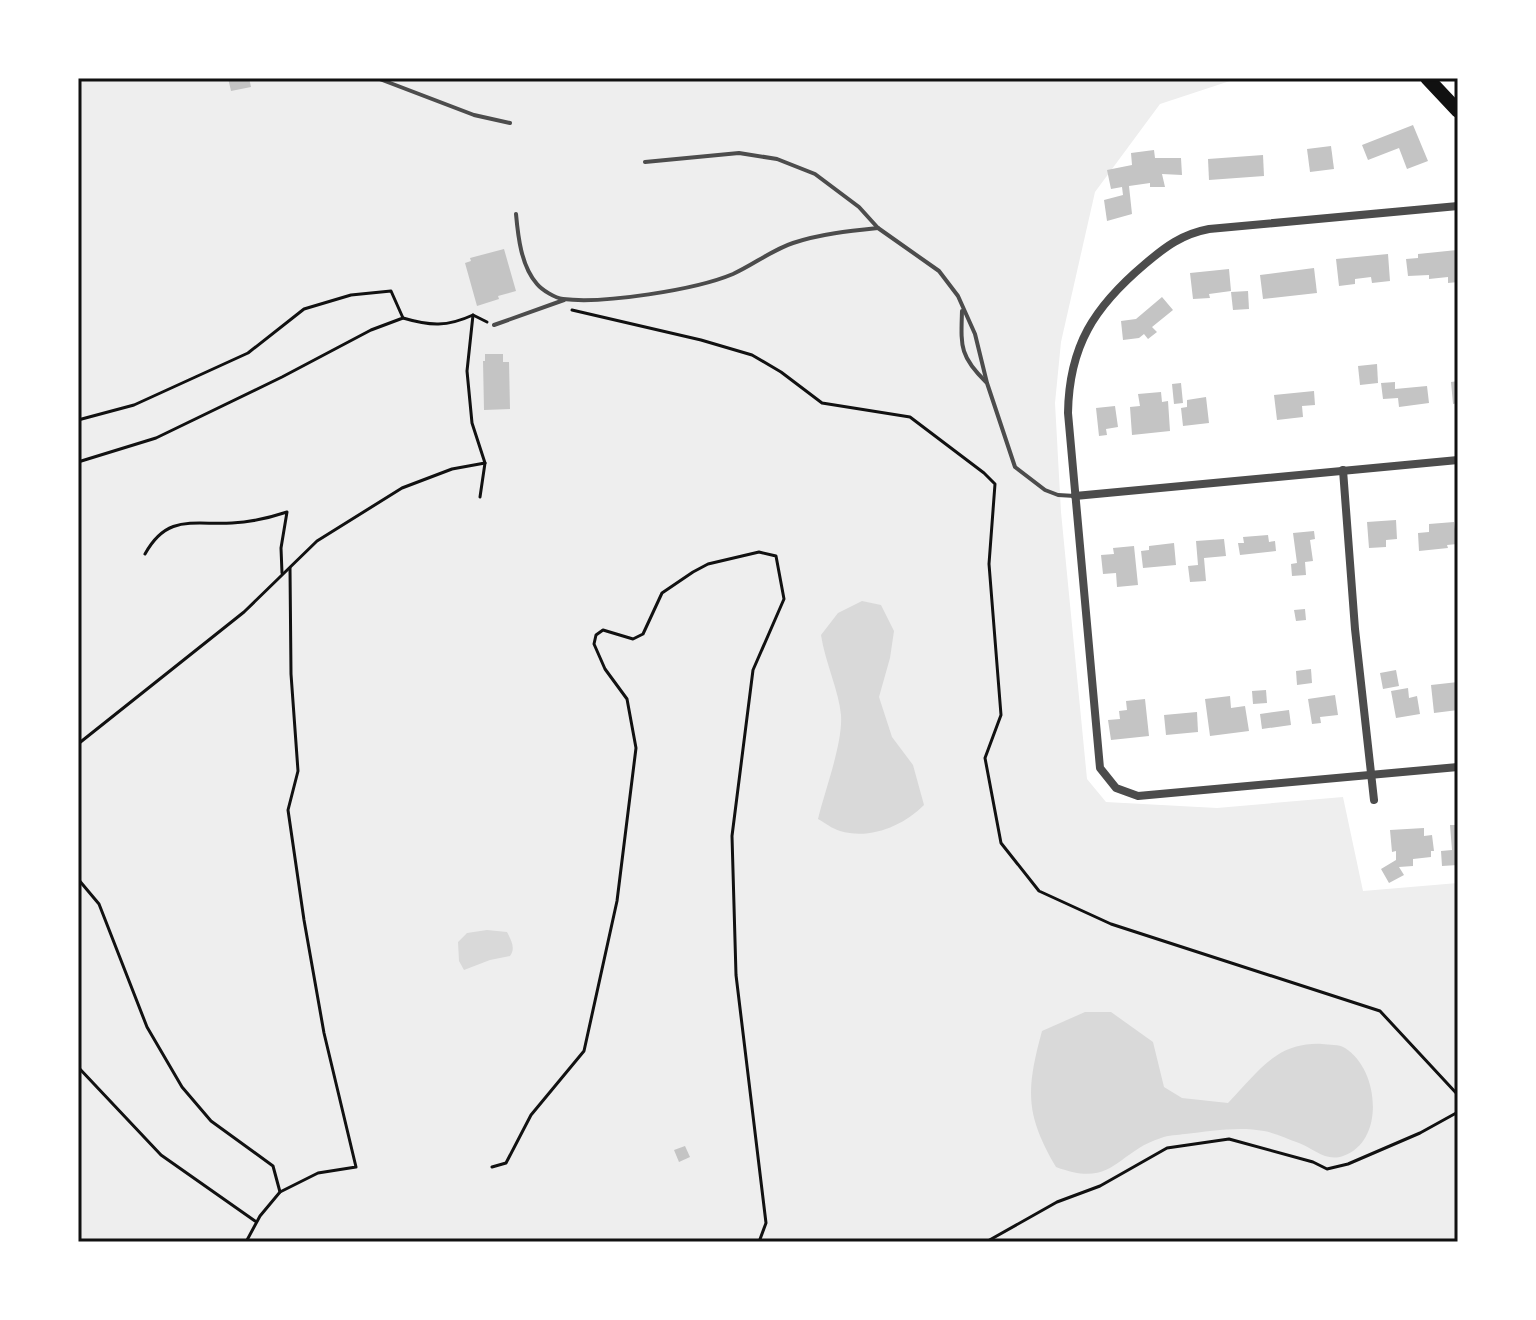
<svg xmlns="http://www.w3.org/2000/svg" width="1536" height="1320" font-family="Raleway,sans-serif">
  <style>
    .green { fill: #eee }
    .water { fill: #d9d9d9 }
    .building { fill: #c4c4c4 }
    .lines { fill: none; stroke-linecap: round; stroke-linejoin: round }
    .path { stroke: #111; stroke-width: 3 }
    .service { stroke: #4c4c4c; stroke-width: 4 }
    .minor { stroke: #4c4c4c; stroke-width: 8 }
    .primary { stroke: #111; stroke-width: 14 }
    .neatline { fill: none; stroke: #111; stroke-width: 3 }
  </style>
  <rect width="100%" height="100%" fill="#fff"/>
  <!-- green -->
  <path class="green" d="M78,78H1239L1160,104L1095,192L1061,342L1055,403L1061,512L1087,779L1106,802L1217,808L1343,797L1363,891L1458,883V1242H78Z"/>
  <!-- water -->
  <g class="water">
    <path d="M862,601L881,605L894,631L890,658L879,697L892,737L913,765L924,805C903,826 870,840 840,831C833,829 825,823 818,819C825,790 843,743 841,715C839,691 825,662 821,635L838,613Z"/>
    <path d="M487,930L507,932C511,940 516,948 510,956L490,960L464,970L459,961L458,942L467,933Z"/>
    <path d="M1085,1012H1111L1153,1042L1164,1087L1182,1098L1228,1103C1243,1088 1258,1068 1276,1056C1289,1047 1306,1043 1322,1044C1329,1045 1339,1044 1345,1048C1379,1069 1386,1141 1343,1156C1326,1162 1314,1149 1299,1143C1288,1139 1275,1133 1264,1131C1240,1126 1210,1131 1185,1134C1178,1135 1168,1135 1161,1138C1116,1152 1114,1189 1056,1167C1025,1114 1026,1090 1042,1031Z"/>
  </g>
  <!-- building -->
  <g class="building">
    <path d="M228,78H249L251,87L231,91Z"/>
    <path d="M1413,125L1428,161L1407,169L1399,148L1368,160L1362,145Z"/>
    <path d="M1331,146L1334,169L1310,172L1307,149Z"/>
    <path d="M1154,150L1155,158H1181L1182,175L1162,174L1165,187H1150V183L1129,186L1132,214L1107,221L1104,200L1123,195L1122,187L1111,189L1107,170L1132,165L1131,153Z"/>
    <path d="M1263,155L1264,176L1209,180L1208,159Z"/>
    <path d="M504,249L516,291L498,296L499,299L477,306L465,263L471,261L470,258Z"/>
    <path d="M1457,250L1458,282L1448,283V277L1429,279V275L1408,276L1406,259L1418,258V254Z"/>
    <path d="M1388,254L1390,281L1372,283L1371,277L1355,279V284L1339,286L1336,259Z"/>
    <path d="M1314,268L1317,293L1263,299L1260,275Z"/>
    <path d="M1229,269L1231,291L1209,294L1210,298L1193,299L1190,273Z"/>
    <path d="M1248,291L1249,309L1233,310L1231,292Z"/>
    <path d="M1162,297L1173,310L1152,327L1157,332L1148,339L1144,334L1139,338L1123,340L1121,321L1136,319Z"/>
    <path d="M485,354H503V362H509L510,409L484,410L483,361H485Z"/>
    <path d="M1377,364L1378,383L1360,385L1358,366Z"/>
    <path d="M1458,381V403L1453,404L1451,382Z"/>
    <path d="M1395,382V389L1427,386L1429,403L1399,407L1398,398L1383,399L1381,383Z"/>
    <path d="M1181,383L1183,403L1174,404L1172,384Z"/>
    <path d="M1314,391L1315,405L1302,406L1303,417L1277,420L1274,395Z"/>
    <path d="M1161,392L1162,402L1168,401L1170,431L1132,435L1130,407L1140,406L1138,394Z"/>
    <path d="M1206,397L1209,423L1183,426L1181,408L1187,407V400Z"/>
    <path d="M1115,406L1118,427L1106,429L1107,435L1099,436L1096,408Z"/>
    <path d="M1396,520L1397,539L1386,540V547L1369,548L1367,522Z"/>
    <path d="M1454,522L1457,544L1447,545L1448,548L1419,551L1418,533L1429,532V524Z"/>
    <path d="M1314,531L1315,539L1310,540L1313,561L1305,562L1306,575L1292,576L1291,564L1297,563L1293,533Z"/>
    <path d="M1268,535L1269,542L1275,541L1276,551L1240,555L1238,543H1244L1243,537Z"/>
    <path d="M1224,539L1226,556L1204,558L1206,581L1190,582L1188,566L1198,565L1196,541Z"/>
    <path d="M1174,543L1176,565L1143,568L1141,551L1149,550V546Z"/>
    <path d="M1134,546L1138,585L1117,587L1116,573L1103,574L1101,555L1114,554L1113,548Z"/>
    <path d="M1305,609L1306,620L1296,621L1294,610Z"/>
    <path d="M1311,669L1312,683L1297,685L1296,671Z"/>
    <path d="M1396,670L1399,686L1383,689L1380,673Z"/>
    <path d="M1458,682V710L1434,713L1431,685Z"/>
    <path d="M1408,688L1409,698L1417,696L1420,714L1396,718L1391,691Z"/>
    <path d="M1266,690L1267,703L1253,704L1252,691Z"/>
    <path d="M1335,695L1338,715L1320,717L1321,723L1312,724L1308,699Z"/>
    <path d="M1230,696L1231,708L1245,706L1249,731L1210,736L1205,699Z"/>
    <path d="M1145,699L1149,736L1111,740L1108,720L1120,719L1119,711L1127,710L1126,701Z"/>
    <path d="M1289,710L1291,725L1262,729L1260,714Z"/>
    <path d="M1197,712L1198,732L1166,735L1164,715Z"/>
    <path d="M1450,825H1458V865L1442,866L1441,851L1452,850Z"/>
    <path d="M1424,828V836L1432,835L1434,851H1431V857L1413,859V866L1399,867L1404,875L1389,883L1381,869L1396,860V851L1392,852L1390,830Z"/>
    <path d="M685,1146L690,1157L679,1162L674,1150Z"/>
  </g>
  <g class="lines">
    <!-- path -->
    <g class="path">
      <path d="M572,310L701,340L752,355L781,372L822,403L910,417L984,473L995,484L989,564L1001,715L985,758L1001,843L1039,891L1111,924L1380,1011L1458,1095"/>
      <path d="M473,315L467,371L472,423L485,463L480,497"/>
      <path d="M403,318C430,326 447,327 473,315L487,322"/>
      <path d="M78,420L134,405L248,353L304,309L351,295L391,291L403,318L371,330L282,377L156,438L78,462"/>
      <path d="M145,554C167,514 192,525 232,523C251,522 269,518 287,512L281,548L282,573"/>
      <path d="M78,744L244,612L317,541L402,488L452,469L485,463"/>
      <path d="M78,879L99,904L147,1027L182,1087L211,1121L273,1166L280,1192L260,1216L246,1242"/>
      <path d="M78,1067L161,1155L255,1221"/>
      <path d="M492,1167L506,1163L531,1115L584,1051L617,901L636,748L627,699L605,669L594,644L596,635L603,630L633,639L643,634L662,593L693,572L708,564L759,552L776,556L784,599L753,670L732,836L736,975L766,1223L759,1242"/>
      <path d="M280,1192L318,1173L356,1167L324,1033L304,920L288,810L298,771L291,674L290,568"/>
      <path d="M986,1242L1057,1202L1100,1186L1167,1148L1229,1139L1313,1162L1327,1169L1348,1164L1420,1133L1458,1112"/>
    </g>
    <!-- service -->
    <g class="service">
      <path d="M377,78L474,115L510,123"/>
      <path d="M645,162L739,153L777,159L815,174L859,207L878,228L939,271L958,296L975,334L987,383L1015,467L1045,490L1058,495L1075,496"/>
      <path d="M516,214C518,236 521,266 537,284C542,290 555,298 563,299C603,304 695,290 733,274C753,265 772,250 793,243C820,234 849,231 878,228"/>
      <path d="M962,311C961,345 959,356 986,382"/>
      <path d="M494,325L564,300"/>
    </g>
    <!-- minor -->
    <g class="minor">
      <path d="M1458,206L1209,229C1182,234 1165,247 1145,264C1094,307 1069,346 1068,413L1100,768L1116,788L1138,796L1458,767"/>
      <path d="M1343,470L1355,629L1374,800"/>
      <path d="M1075,496L1458,460"/>
    </g>
    <!-- primary -->
    <path class="primary" d="M1427,78L1458,111"/>
  </g>
  <!-- border -->
  <rect width="1536" height="1320" fill="none" stroke="#ffffff" stroke-width="160"/>
  <rect x="80" y="80" width="1376" height="1160" class="neatline"/>
</svg>
